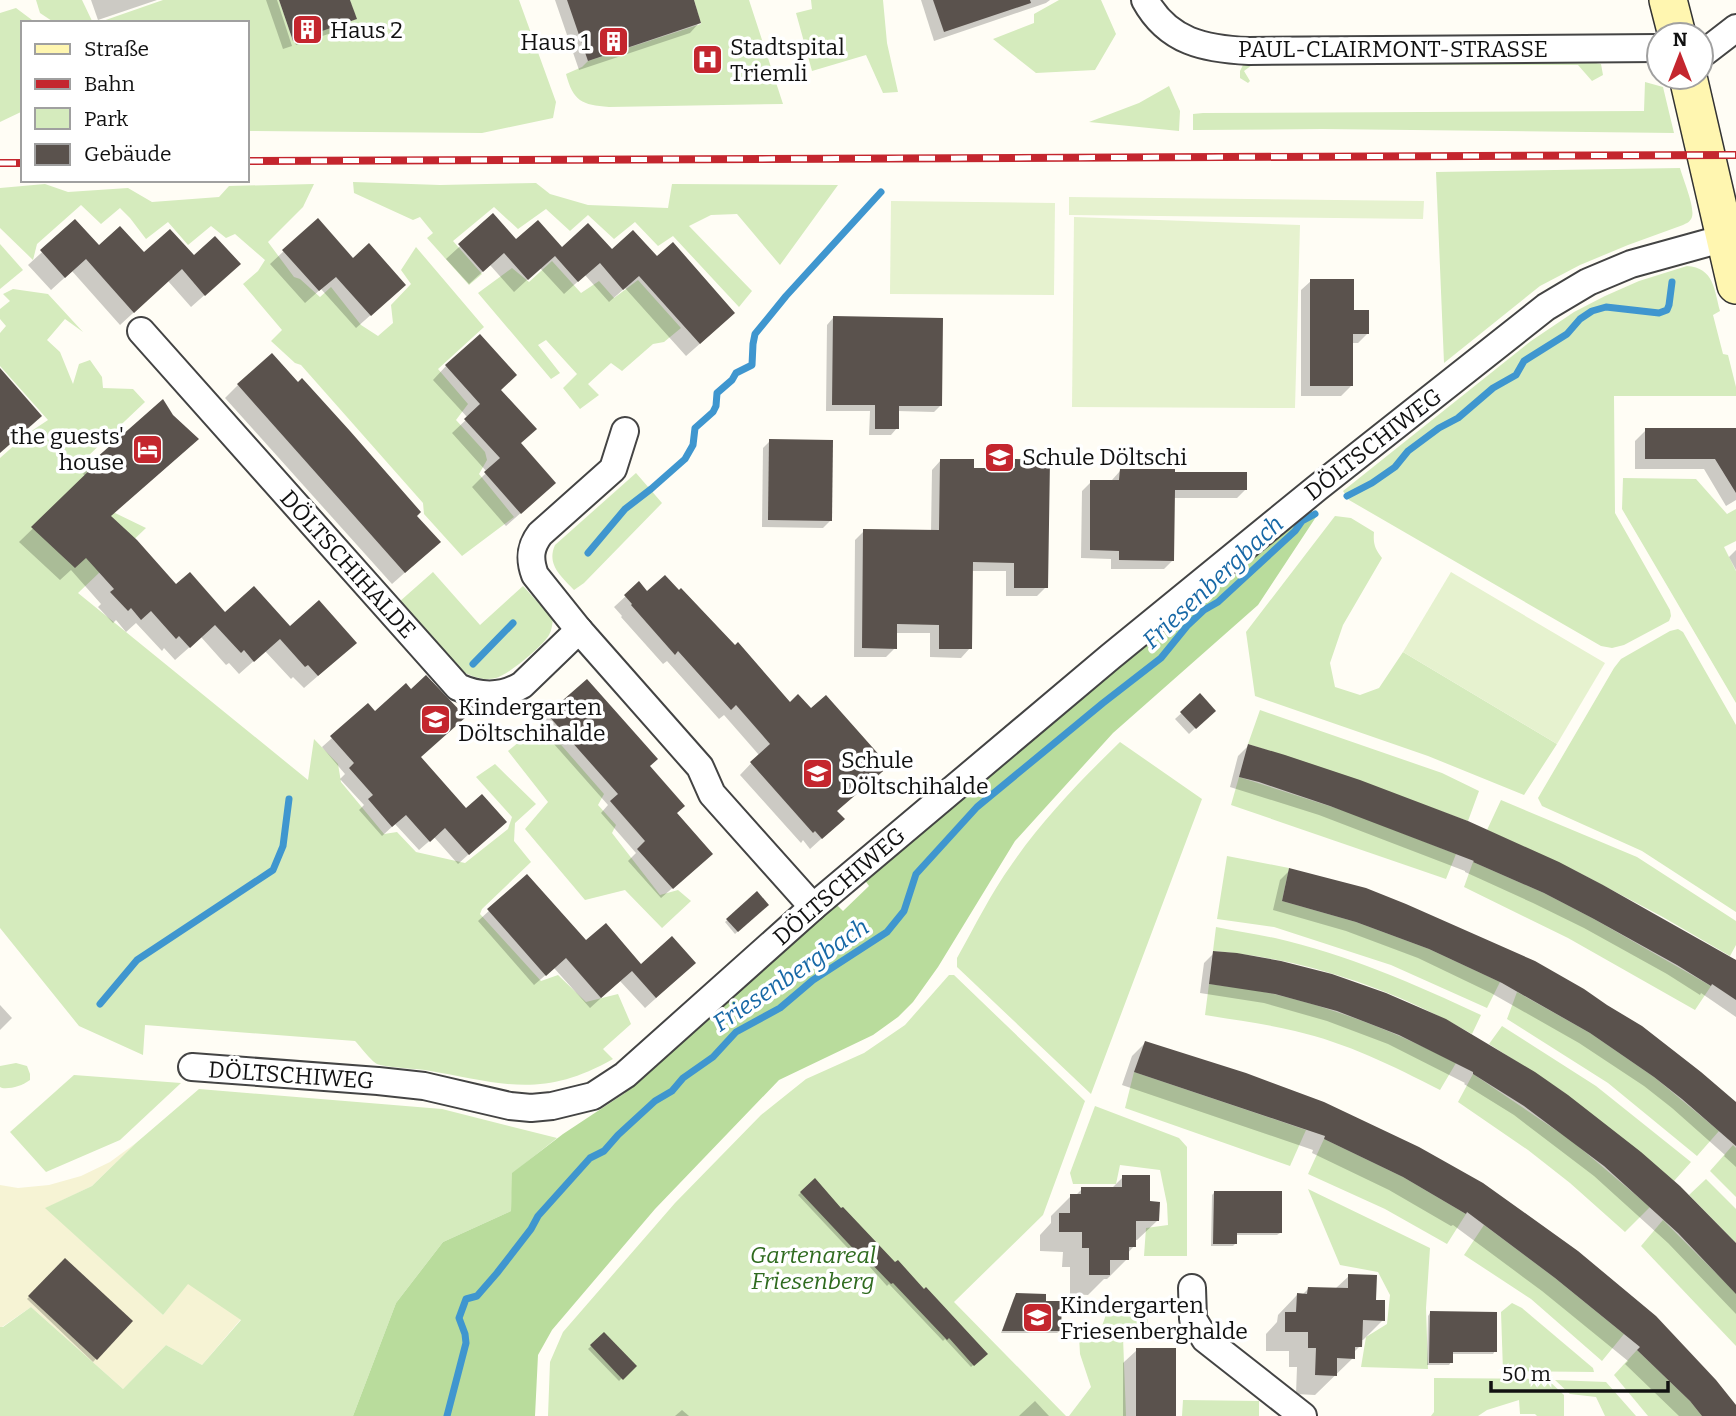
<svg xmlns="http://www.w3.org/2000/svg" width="1736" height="1416" font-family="Bitter,serif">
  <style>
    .farmland { fill: #f6f3d4 }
    .green { fill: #d5ebbd }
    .forest { fill: #b9dc9c }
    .pitch { fill: #e6f2cf }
    .shadow { fill: #0003 }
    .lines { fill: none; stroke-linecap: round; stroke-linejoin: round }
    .stream { stroke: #3f96cf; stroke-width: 7 }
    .building { fill: #5a524d }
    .minor-casing { stroke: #444; stroke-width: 30 }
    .secondary-casing { stroke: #333; stroke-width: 40 }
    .minor { stroke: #fff; stroke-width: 26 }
    .secondary { stroke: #fff6b0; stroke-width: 37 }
    .rail-casing { stroke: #c4262e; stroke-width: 8 }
    .rail { stroke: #fff; stroke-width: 5; stroke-dasharray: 16; stroke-linecap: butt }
    .labels { text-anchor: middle; stroke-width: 7; stroke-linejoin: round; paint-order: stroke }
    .poi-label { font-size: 23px; fill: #111; stroke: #fff; text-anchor: start }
    .street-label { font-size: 23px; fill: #111; stroke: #fff }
    .park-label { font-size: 23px; font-style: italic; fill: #2f6b1f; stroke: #fff }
    .water-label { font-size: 24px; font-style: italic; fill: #1768a6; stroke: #fff }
  </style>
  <rect width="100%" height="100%" fill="#fffdf5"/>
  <!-- farmland -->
  <path class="farmland" d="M136,1143L92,1186L46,1208L163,1315L188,1283L241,1319L202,1365L166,1345L123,1389L31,1307L2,1327H0V1185L18,1188L49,1185L81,1176L110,1162Z"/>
  <!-- green -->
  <g class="green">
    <path d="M36,0H82L93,23H55L40,13Z"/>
    <path d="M163,0H279L293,41L356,19L350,0H519L556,102L553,118L482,133L247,131V23H97Z"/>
    <path d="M694,0H749L783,104L609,107C582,105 573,101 566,74L582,67L588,61L701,24Z"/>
    <path d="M811,0H883L887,43L898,92L883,93L866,55L812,71L796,13L812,9Z"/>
    <path d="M1059,0H1101L1116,34L1095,70L1036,73L993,39L1034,23V14Z"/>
    <path d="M16,8L36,23H23V111L0,122V13Z"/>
    <path d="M1591,62L1601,64L1603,75L1592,81L1578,65H1252L1244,71L1250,81L1248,83L1240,78V71L1243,65L1251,63Z"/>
    <path d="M1645,82L1663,87L1674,133L1322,129L1193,130V114L1203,113L1644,111Z"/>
    <path d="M1169,86L1180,111L1179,131L1089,122L1139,103Z"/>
    <path d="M1680,168C1683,179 1695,207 1692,217C1690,222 1687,223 1683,225L1628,245L1580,265L1540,286L1444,363L1436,172Z"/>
    <path d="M353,182L440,185L536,183L550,194L588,205L668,208L672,184L838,185L780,265L737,214L711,215L689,226L752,291L739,307L673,236L658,246L635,222L614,239L588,215L570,231L546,209L518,229L494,207L453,241L482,274L469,285L427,238L433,233L420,217L413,220L354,193Z"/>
    <path d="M45,184L68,192L128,188L152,202L219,197L229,186L314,184L303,207L268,242L294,277L300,279L320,297L331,287L361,325L378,336L393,323L391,305L411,284L401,270L416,247L484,327L438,369L468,404L456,420L485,452L487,460L479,474L514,517L462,556L424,514L423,503L301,365L295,363L271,341L282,330L243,284L258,271L265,260L235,234L226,238L211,226L188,245L168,222L146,239L130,218L120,208L101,224L81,205L37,244L33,260L0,228V188Z"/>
    <path d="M0,244L23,270L0,289Z"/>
    <path d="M552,261L581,293L599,281L614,298L638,280L681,328L664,342L653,344L622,371L611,363L588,384L599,395L580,409L563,388L577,374L546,340L538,345L560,373L551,379L478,293L512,268L529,282Z"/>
    <path d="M1687,266C1714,268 1714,289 1720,311L1713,315L1723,354L1728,355L1736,387V396H1614L1615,513L1670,610L1671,616L1669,621L1624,645L1612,648L1601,646L1349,500L1343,491L1531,341L1574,312L1605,296L1639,281Z"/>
    <path d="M13,289L48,294L83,332L65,319L47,340L60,352L73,384L79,364L90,360L102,377L103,388L133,389L145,402L87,457V481L113,512L146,528L78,593L308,780L314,739L338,764L341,782L384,834L397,832L416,852L465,863L508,829L512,817L476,777L495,764L536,804L515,823L514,841L531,862L482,909L480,914L541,981L558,975L586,1002L618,994L631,1024L603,1049L613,1059C541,1100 501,1083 425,1070C416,1069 383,1067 377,1064C371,1061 360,1046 355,1041L145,1025L143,1055L79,1026L0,928V458L27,434L48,420L0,366V333L6,326L0,319V309L10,301L3,294Z"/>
    <path d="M636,473L662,503L584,583L574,590C562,577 546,565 555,545Z"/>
    <path d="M1623,478L1696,479L1727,514L1736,509V541L1724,547L1736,571V703L1622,509Z"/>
    <path d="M1335,516L1351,518L1374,532C1373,544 1375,549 1382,558L1343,625L1330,663L1335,687L1360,695L1379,688L1403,652L1557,744L1524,795L1428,756L1255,696L1246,632Z"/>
    <path d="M433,572L480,625L523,586L553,619C552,625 552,630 549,635C543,646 508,675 496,678C484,681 474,677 463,672L399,602Z"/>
    <path d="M1678,629L1683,632L1736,725V912L1642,851L1542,806L1538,798L1614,668L1621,659L1670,631Z"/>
    <path d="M1260,710L1442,773L1479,791L1468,821L1304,762L1248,744Z"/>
    <path d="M542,723L604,794L598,805L616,825L612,833L660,895L678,890L691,901L662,928L625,890L585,900L525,829L548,802L508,751Z"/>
    <path d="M1120,742L1202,799L1091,1094L957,967V958C975,926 991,893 1012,864C1043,819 1081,780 1120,742Z"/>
    <path d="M1239,777L1348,812L1456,854L1446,879L1231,805Z"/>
    <path d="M1501,800L1637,857L1736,921V945L1730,956L1661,916L1576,871L1487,830Z"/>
    <path d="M1227,856L1289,868L1282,901L1356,922L1429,949L1500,982L1487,1008L1391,965L1274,927L1217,919Z"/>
    <path d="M1473,862L1544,893L1594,919L1711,986L1695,1010L1568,938L1464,887Z"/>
    <path d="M1216,927C1236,931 1255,934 1275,938C1346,954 1415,984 1481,1015L1472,1034C1394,989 1303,958 1213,951Z"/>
    <path d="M949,975H954L1085,1101L1043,1215L954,1302L1066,1416H548L550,1362L563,1332L675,1203L761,1115L806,1079L864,1053L905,1025Z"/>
    <path d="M1209,984C1231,987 1252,989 1274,994C1338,1009 1398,1033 1456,1063L1440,1090C1393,1066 1347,1043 1295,1031C1266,1024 1235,1020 1205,1015Z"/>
    <path d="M1517,992L1590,1033L1654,1077L1719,1131L1697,1156L1608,1083L1507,1019Z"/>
    <path d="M1502,1026L1596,1086L1691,1162L1674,1181L1562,1091L1489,1044Z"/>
    <path d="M16,1063L27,1066L30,1074V1080C22,1086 11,1089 2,1088L0,1087V1066Z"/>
    <path d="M1134,1072L1306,1130L1290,1166L1125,1108Z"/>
    <path d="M1473,1074L1572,1141L1650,1207L1625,1232L1570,1183L1528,1150L1458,1102Z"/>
    <path d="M74,1075L181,1083L120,1140L46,1172L10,1132Z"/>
    <path d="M199,1089L442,1109L557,1138L513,1173L511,1211L443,1242L396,1303L353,1416H0V1327H3L31,1307L123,1389L166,1345L202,1365L241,1320L188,1284L163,1315L45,1208L92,1186L136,1143Z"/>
    <path d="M1095,1106L1179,1138L1187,1147V1256H1144L1146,1228L1168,1225L1167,1204L1160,1170L1120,1165L1116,1184H1073L1070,1173Z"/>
    <path d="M1324,1139L1403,1177L1466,1214L1447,1244L1385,1209L1308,1174Z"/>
    <path d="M1733,1145L1736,1148V1197L1710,1171Z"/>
    <path d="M1706,1179L1736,1209V1243L1689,1195Z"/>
    <path d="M1308,1189L1430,1248L1426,1308L1428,1369L1361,1367L1366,1337L1387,1324L1390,1295L1378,1272L1340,1265Z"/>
    <path d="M1663,1220L1736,1293V1346L1641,1246Z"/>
    <path d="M1484,1225L1555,1278L1624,1334L1602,1361L1531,1299L1464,1255Z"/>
    <path d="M1512,1303L1522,1308L1593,1368L1594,1372L1503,1371L1501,1312Z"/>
    <path d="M1108,1309L1146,1311L1148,1323L1123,1337L1126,1416H1069L1091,1387L1080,1354L1079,1336L1102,1326Z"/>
    <path d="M1637,1350L1690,1401L1702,1416H1648L1614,1375Z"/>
    <path d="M1434,1378L1547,1379L1564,1395V1416H1537L1535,1414H1520L1519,1400L1487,1410L1478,1416H1431L1434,1412Z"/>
    <path d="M1555,1380L1606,1382L1636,1416H1605L1596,1397L1570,1394Z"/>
    <path d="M1183,1400L1259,1401V1416H1182Z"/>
  </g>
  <!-- forest -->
  <path class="forest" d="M1310,509L1316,517L1258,605L1113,733L1015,841L938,967L913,1002L898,1017L873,1035L779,1080L655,1209L552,1330L538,1355L535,1416H353L396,1303L443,1242L511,1211L512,1173L563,1134L625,1093L627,1088L836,904L843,911L869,886L864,879L930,822Z"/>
  <!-- pitch -->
  <g class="pitch">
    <path d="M1069,197L1424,201L1423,219L1069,215Z"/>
    <path d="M891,201L1055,203L1054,295L890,294Z"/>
    <path d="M1074,217L1300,225L1295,408L1072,407Z"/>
    <path d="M1451,572L1605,663L1557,744L1403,652Z"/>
  </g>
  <!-- shadow -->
  <g class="shadow">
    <path d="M91,0H157L98,20Z"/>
    <path d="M266,0H277L292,46L283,49Z"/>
    <path d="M281,0H343L350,20L340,30L296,45Z"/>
    <path d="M555,0H692L699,23L690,33L579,70Z"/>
    <path d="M921,0H1050L1046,3L934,41Z"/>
    <path d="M493,216L516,242L561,249L612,251L720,326L686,356L625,288L609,302L585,275L564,294L540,268L514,292L490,265L469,284L446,259Z"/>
    <path d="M75,222L99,248L143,255L194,258L225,277L191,307L168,281L120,325L72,271L51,290L28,265Z"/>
    <path d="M284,251L353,260L390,298L356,328L321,289L305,303L270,264Z"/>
    <path d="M1311,281L1352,312L1368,333L1358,343H1351V386L1341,396H1301V290Z"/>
    <path d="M833,318L941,405L934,412L897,411V428L891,435H869L870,411H826L827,325Z"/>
    <path d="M446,366L499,390L519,444L540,496L506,526L472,487L487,472L452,433L468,418L433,380Z"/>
    <path d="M238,385L415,516L426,554L392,584L225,398Z"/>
    <path d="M162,402L110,517L176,586L225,614L290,629L341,656L304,688L293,677L291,679L265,651L239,674L229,663L226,665L201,637L175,660L164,648L162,651L136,623L126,632L116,620L113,623L98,607L101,604L71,570L60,580L19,542L86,477L83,474L96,460Z"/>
    <path d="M1646,430L1736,436V500L1726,506L1704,469H1635V441Z"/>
    <path d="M770,441L831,520L823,528L762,527L763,448Z"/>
    <path d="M941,460L972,469L1008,470L1016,461L1046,587L1037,596H1006V571H971L970,648L961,658L930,657V633H895V648L886,657H854L855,540L864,531L931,532L932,470Z"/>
    <path d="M1120,471L1173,473L1246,489L1237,498H1173V560L1164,569H1111V559L1081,558L1082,491L1091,482H1112V480Z"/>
    <path d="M1736,550V570L1729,557Z"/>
    <path d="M639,584L836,812L831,830L810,849L803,840L801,843L740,775L759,755L724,715L719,719L667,661L663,664L621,617L622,616L614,607Z"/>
    <path d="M1200,696L1214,710L1189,734L1175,719Z"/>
    <path d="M368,706L419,758L466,810L494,831L458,864L434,837L419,850L395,824L382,836L359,810L364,805L340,779L345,774L322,747Z"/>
    <path d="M549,715L648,767L676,814L700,864L661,898L628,861L636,853L601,813L608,805L538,726Z"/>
    <path d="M1248,746L1736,963V1017L1701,993L1700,995L1667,974L1584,928L1533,903L1465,872V871L1319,815L1230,787L1238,756Z"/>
    <path d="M1290,870L1736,1104V1167L1724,1156L1725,1155L1672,1108L1644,1086L1579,1043L1491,993L1418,958L1346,931L1273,910L1280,880Z"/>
    <path d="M527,876L586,943L641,966L683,974L645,1008L620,981L590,1008L554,968L534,985L478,921Z"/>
    <path d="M757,894L767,905L735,934L725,922Z"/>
    <path d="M1214,953L1331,975L1736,1245V1314L1668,1243L1594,1176L1514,1115L1464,1084L1465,1083L1388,1044L1327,1021L1264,1003L1200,993L1204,963Z"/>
    <path d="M0,1005L12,1018L0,1030Z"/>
    <path d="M1145,1043L1324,1103L1736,1408V1416H1679L1625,1364L1628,1361L1542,1291L1453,1225L1451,1226L1389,1190L1312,1153L1313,1150L1122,1085L1132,1056Z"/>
    <path d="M1123,1177L1148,1203L1157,1221L1137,1240H1134V1246L1127,1254V1259L1107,1279H1104L1088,1295L1070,1294V1267H1062L1063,1252L1040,1251V1235L1051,1223V1216L1071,1196H1075L1082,1189H1111Z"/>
    <path d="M815,1181L895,1265L986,1353L971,1367L945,1339L943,1341L889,1284L887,1286L861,1257L858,1259L798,1195Z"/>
    <path d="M1214,1193L1280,1233L1277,1235H1236V1243L1233,1246H1211L1212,1195Z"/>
    <path d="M65,1260L130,1322L93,1362L27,1299Z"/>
    <path d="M1349,1276L1374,1302L1383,1320L1363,1340H1361L1360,1346L1353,1353V1358L1315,1395L1296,1394L1297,1367H1289V1351H1266V1334L1277,1322L1278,1315L1297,1295H1302L1308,1289H1335Z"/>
    <path d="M1017,1295L1044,1303L1060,1331L1057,1333H1001L1014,1298Z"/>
    <path d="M1430,1313L1495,1351L1493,1354H1451V1362L1449,1365H1427L1428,1316Z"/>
    <path d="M604,1334L635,1366L619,1381L588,1349Z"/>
    <path d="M1137,1350L1175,1416H1123V1363Z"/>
    <path d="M1035,1401L1049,1416H1019L1021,1414Z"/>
    <path d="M682,1410L689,1416H675Z"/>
  </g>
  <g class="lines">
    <!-- stream -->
    <g class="stream">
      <path d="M1347,496L1372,483L1395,467L1408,451L1439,428L1458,418L1493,388L1516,375L1524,361L1567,334L1580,319L1592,311L1606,307L1659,313L1667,310L1669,305L1672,282"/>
      <path d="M588,553L625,509L651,489L685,459L693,445L695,428L713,412L716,406L717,393L732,380L736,373L752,365L753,344L755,334L786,296L881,192"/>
      <path d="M473,664L513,623"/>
      <path d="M100,1004L137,960L273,870L283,846L289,799"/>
      <path d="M447,1416L466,1343L465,1334L459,1318L466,1299L477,1296L497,1273L531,1229L538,1216L590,1158L604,1151L618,1135L655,1101L672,1091L683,1078L713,1057L736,1032L780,1008L813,980L887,932L904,911L916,874L977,807L1103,703L1161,658L1187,626L1204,610L1218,602L1295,531L1302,521L1315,514"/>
    </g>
  </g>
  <!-- building -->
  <g class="building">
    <path d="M279,0H350L357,19L293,41Z"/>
    <path d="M567,0H694L701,23L588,61Z"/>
    <path d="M933,0H1030L1031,3L944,32Z"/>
    <path d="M493,213L516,239L538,220L562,247L588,223L612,249L633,230L657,256L673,242L735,313L700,344L639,276L623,290L600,263L578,282L555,256L528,280L504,253L483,272L458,244Z"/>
    <path d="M318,218L353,258L369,243L406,285L371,316L336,277L319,291L282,250Z"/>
    <path d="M75,219L99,245L120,226L144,252L170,229L194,255L215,236L241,264L205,296L182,269L134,313L86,259L65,278L40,250Z"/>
    <path d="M1310,279H1354V310H1369V334H1353V386H1310Z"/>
    <path d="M833,316L943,318L942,406H899V429H875V405H832Z"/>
    <path d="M480,334L517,375L501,390L537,429L521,443L556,483L521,514L484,472L500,458L464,419L480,404L445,365Z"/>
    <path d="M272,353L298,382L302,378L350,431L421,512L417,516L441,542L405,573L237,384Z"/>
    <path d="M0,368L42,416L0,453Z"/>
    <path d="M163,399L173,415L199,439L111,516L137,540L176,584L190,572L225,612L254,586L290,626L319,600L357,643L318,676L308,665L305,667L280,639L254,662L244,650L241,653L215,625L190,648L179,636L176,639L151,611L141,620L131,608L128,611L110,592L114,589L86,558L75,568L31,527L98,462L95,459Z"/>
    <path d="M1645,428H1736V493L1715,459H1645Z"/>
    <path d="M769,439L833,440L832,521L768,520Z"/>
    <path d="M940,459H974V468H1015V459L1050,460L1048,588H1014V563L973,562L972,649H939V625L897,624V649L862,648L863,529L939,530Z"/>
    <path d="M1120,469H1175V472H1247V490H1175L1174,561L1119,560V551L1090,550V480H1119Z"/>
    <path d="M665,575L679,590L681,588L735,645L738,642L790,702L798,694L811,708L826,695L889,766L837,811L845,819L822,839L815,831L813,833L750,762L770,744L736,705L731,710L678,651L675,655L631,605L632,604L624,595L639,581L647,591Z"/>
    <path d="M426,675L466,717L421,757L466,808L482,794L507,822L469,855L445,828L430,842L406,815L392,827L368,799L373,795L349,768L354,763L330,736L368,703L375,711L406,683L411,689Z"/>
    <path d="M587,679L658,759L650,766L685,806L677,813L713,854L673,889L637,849L645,841L610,801L618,794L547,714Z"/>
    <path d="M1200,693L1216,711L1196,729L1180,712Z"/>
    <path d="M1248,744L1285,755L1360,780L1468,821L1559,862L1603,885L1736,960V1000L1712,984L1711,986L1677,965L1594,919L1544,893L1473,862L1474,861L1330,806L1259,782L1239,777Z"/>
    <path d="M1289,868L1366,888L1406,904L1535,961L1584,989L1607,1005L1642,1026L1701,1072L1736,1102V1146L1682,1099L1654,1077L1590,1033L1502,983L1429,949L1356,922L1282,901Z"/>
    <path d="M527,874L586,940L606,923L641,964L672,936L696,963L656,998L632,971L601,998L566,958L546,976L487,909Z"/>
    <path d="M757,891L769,905L738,932L726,919Z"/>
    <path d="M1213,951L1237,953L1281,961L1332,974L1386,993L1446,1019L1535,1072L1568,1095L1641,1152L1680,1186L1736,1243V1294L1678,1233L1604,1166L1524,1106L1473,1074V1072L1399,1035L1337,1011L1275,994L1209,984Z"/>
    <path d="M1145,1041L1246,1073L1324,1102L1419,1147L1483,1183L1578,1251L1656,1316L1716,1380L1736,1405V1416H1702L1690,1401L1637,1350L1640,1347L1555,1278L1467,1212L1466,1214L1403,1177L1324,1139L1325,1136L1134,1072Z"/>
    <path d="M1122,1175H1150V1201L1160,1202L1159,1221H1136V1247H1129V1260H1110V1275H1089V1248H1082V1232H1059V1213H1070V1194H1081V1187H1122Z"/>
    <path d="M815,1178L841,1208L843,1207L895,1262L898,1260L924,1289L926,1287L988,1354L974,1366L949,1338L947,1340L893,1283L891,1284L864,1256L862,1258L800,1192Z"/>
    <path d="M1214,1191H1282V1233H1237V1244H1213Z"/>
    <path d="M65,1258L133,1321L97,1360L28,1296Z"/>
    <path d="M1348,1274L1377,1275L1376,1300H1385V1321L1363,1320L1362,1347H1355V1359L1337,1358V1376L1315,1375L1316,1348H1308V1332H1285V1312H1296L1297,1293L1307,1294L1308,1287L1348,1288Z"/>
    <path d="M1016,1293L1046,1294V1301H1062L1061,1331H1002Z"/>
    <path d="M1430,1311L1497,1312V1352H1453V1363H1429Z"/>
    <path d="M604,1332L637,1366L623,1380L590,1345Z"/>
    <rect x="1136" y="1348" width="40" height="68"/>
  </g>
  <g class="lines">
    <defs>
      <g id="minor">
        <path d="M1145,0C1168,42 1205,49 1249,51L1659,48"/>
        <path d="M1701,53L1705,52L1736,28"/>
        <path d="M141,331L458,687C480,697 501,698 522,685L579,630"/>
        <path d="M625,431L613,469L540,534C530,547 529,559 535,575L579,630L700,767L712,794L813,907"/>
        <path d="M192,1067L378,1081L424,1086L510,1106L531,1108L552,1106L593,1096L625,1075L813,907L1110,657L1317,488L1546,307L1588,282L1631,264L1725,238"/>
        <path d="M1192,1288L1193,1319L1205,1339L1303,1416"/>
      </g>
      <g id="secondary">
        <path d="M1668,0L1677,35"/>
        <path d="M1688,77L1736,285"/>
      </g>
    </defs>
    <!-- minor casing -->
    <use href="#minor" class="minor-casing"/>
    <!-- secondary casing -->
    <use href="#secondary" class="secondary-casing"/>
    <!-- minor -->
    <use href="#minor" class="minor"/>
    <!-- secondary -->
    <use href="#secondary" class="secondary"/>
    <defs>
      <g id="rail">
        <path d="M247,161L1736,155"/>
        <path d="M0,163H23"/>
      </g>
    </defs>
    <!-- rail casing -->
    <use href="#rail" class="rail-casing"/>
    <!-- rail -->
    <use href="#rail" class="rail"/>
  </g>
  <!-- icons -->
  <defs>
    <symbol id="building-square" viewBox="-11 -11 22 22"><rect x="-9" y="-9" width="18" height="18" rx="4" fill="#c4262e" stroke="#fff"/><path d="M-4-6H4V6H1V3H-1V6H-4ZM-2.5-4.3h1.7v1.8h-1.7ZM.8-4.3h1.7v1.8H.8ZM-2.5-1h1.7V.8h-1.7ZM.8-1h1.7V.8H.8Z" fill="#fff"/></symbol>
    <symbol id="hospital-square" viewBox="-11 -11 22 22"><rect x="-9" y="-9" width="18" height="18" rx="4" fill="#c4262e" stroke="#fff"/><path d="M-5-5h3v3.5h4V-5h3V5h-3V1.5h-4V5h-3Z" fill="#fff"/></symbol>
    <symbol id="hotel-square" viewBox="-11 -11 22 22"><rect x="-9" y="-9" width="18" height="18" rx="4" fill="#c4262e" stroke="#fff"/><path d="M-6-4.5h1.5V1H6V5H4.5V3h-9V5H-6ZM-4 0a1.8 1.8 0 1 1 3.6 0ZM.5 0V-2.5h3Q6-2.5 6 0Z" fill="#fff"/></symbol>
    <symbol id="school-square" viewBox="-11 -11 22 22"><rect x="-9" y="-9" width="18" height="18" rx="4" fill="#c4262e" stroke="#fff"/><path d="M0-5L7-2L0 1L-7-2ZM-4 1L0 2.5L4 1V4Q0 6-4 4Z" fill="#fff"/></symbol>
  </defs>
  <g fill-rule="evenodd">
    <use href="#building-square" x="290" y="12" width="35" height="35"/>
    <use href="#building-square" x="596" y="24" width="35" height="35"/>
    <use href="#hospital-square" x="690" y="42" width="35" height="35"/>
    <use href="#hotel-square" x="130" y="432" width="35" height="35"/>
    <use href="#school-square" x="982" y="440" width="35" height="35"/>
    <use href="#school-square" x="418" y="702" width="35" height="35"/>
    <use href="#school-square" x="800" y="756" width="35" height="35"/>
    <use href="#school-square" x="1020" y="1300" width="35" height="35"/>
  </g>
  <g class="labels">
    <!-- poi labels -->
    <g class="poi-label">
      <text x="330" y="38">Haus 2</text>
      <text x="590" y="50" text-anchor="end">Haus 1</text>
      <text x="730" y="55">Stadtspital<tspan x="730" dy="26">Triemli</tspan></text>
      <text x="124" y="444" text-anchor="end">the guests'<tspan x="124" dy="26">house</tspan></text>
      <text x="1022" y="465">Schule Döltschi</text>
      <text x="458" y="715">Kindergarten<tspan x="458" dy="26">Döltschihalde</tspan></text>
      <text x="841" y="768">Schule<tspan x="841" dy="26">Döltschihalde</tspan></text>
      <text x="1060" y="1313">Kindergarten<tspan x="1060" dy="26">Friesenberghalde</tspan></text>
    </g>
    <!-- street labels -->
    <g class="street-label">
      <text x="1393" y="57">PAUL-CLAIRMONT-STRASSE</text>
      <text transform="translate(1373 444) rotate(-38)" y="8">DÖLTSCHIWEG</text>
      <text transform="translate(348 564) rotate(48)" y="8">DÖLTSCHIHALDE</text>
      <text transform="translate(839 886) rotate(-41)" y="8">DÖLTSCHIWEG</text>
      <text transform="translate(291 1075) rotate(4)" y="8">DÖLTSCHIWEG</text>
    </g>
    <!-- park labels -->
    <g class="park-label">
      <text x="813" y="1263">Gartenareal<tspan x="813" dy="26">Friesenberg</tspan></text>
    </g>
    <!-- water labels -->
    <g class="water-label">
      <text transform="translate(1213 582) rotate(-43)" y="8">Friesenbergbach</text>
      <text transform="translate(791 975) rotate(-34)" y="8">Friesenbergbach</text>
    </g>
  </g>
  <!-- legend -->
  <rect x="21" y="21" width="228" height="161" fill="#ffffff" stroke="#a0a0a0" stroke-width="2"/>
  <rect x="35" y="44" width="35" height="10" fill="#fff6b0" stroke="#a0a0a0" stroke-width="2"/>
  <text x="84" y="56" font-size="21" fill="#111111">Straße</text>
  <rect x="35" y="79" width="35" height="10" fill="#c4262e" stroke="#a0a0a0" stroke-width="2"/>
  <text x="84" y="91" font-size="21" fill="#111111">Bahn</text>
  <rect x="35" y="108" width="35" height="21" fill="#d5ebbd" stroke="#a0a0a0" stroke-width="2"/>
  <text x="84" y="126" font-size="21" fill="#111111">Park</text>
  <rect x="35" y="144" width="35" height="21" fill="#5a524d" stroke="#a0a0a0" stroke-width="2"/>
  <text x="84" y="161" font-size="21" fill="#111111">Gebäude</text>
  <!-- north arrow -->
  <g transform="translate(1680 56)"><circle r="33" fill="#ffffff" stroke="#a0a0a0" stroke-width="2"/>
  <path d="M0-5L12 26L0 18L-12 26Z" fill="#c4262e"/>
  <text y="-10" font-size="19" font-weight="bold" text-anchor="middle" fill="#111111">N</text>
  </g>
  <!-- scale -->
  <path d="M1491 1381v10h177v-10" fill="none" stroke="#111111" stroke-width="3.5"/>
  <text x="1502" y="1381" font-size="21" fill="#111111" stroke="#ffffff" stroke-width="5" paint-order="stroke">50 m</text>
</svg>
